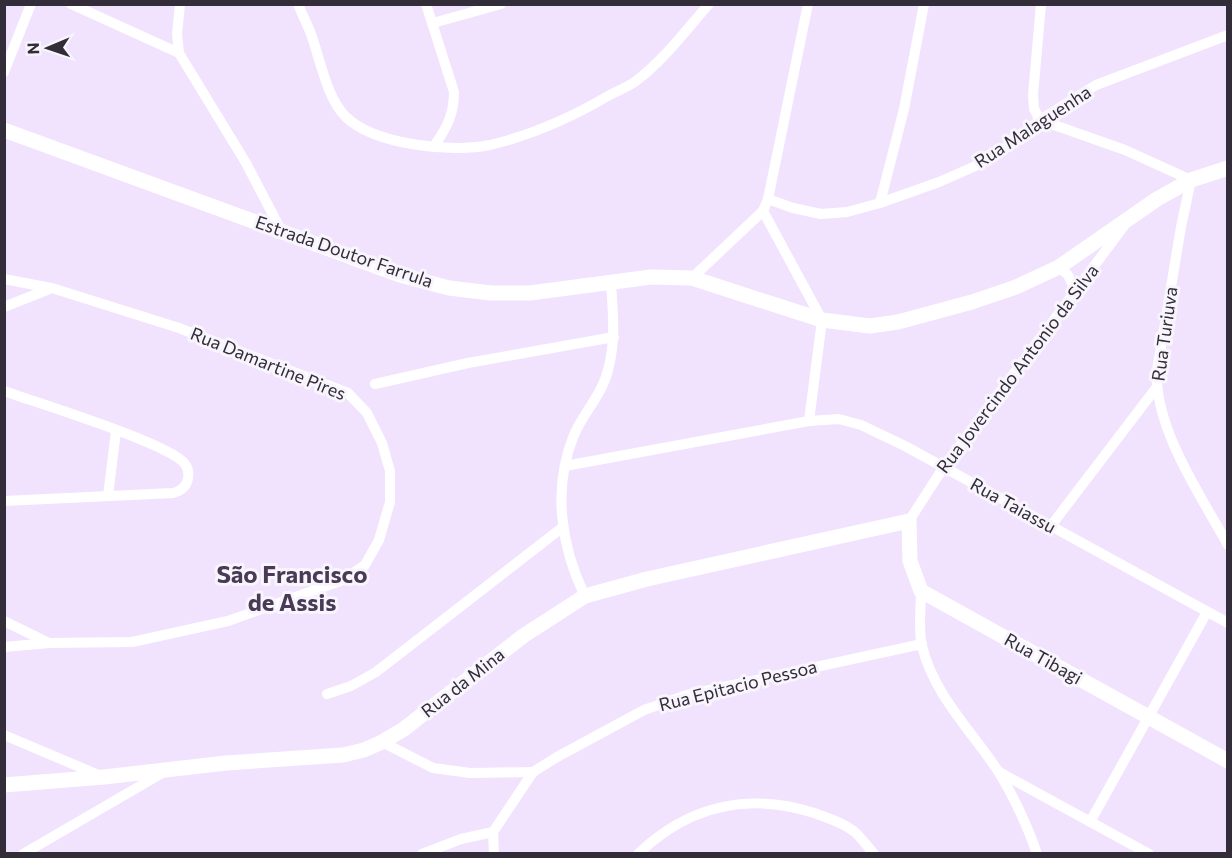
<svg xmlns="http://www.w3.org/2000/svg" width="1232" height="858" font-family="Commissioner,sans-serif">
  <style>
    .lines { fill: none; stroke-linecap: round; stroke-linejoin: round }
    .street { stroke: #fff; stroke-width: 10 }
    .secondary { stroke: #fff; stroke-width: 15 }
    .labels { text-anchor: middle; stroke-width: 6; stroke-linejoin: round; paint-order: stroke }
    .street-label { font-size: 18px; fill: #332c39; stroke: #f8f5fc }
    .district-label { font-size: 24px; font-weight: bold; fill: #493a55; stroke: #f8f5fc }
  </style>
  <rect width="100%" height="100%" fill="#f1e3fd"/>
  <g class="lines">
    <!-- street -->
    <g class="street">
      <path d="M71,4L179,53"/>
      <path d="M180,4L177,34L179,53L246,163L282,232"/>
      <path d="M298,4C302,14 307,24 311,34C320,59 327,99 346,117C375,145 452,153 490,145C532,135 572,117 608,96C617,91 628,87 636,81C664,60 686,30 709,4"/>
      <path d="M426,4L454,92C454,114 447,128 434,146"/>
      <path d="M1041,4L1033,95L1034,109L1040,120L1125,150L1191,180L1181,227L1157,371C1154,428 1201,496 1228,545"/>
      <path d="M433,23L501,4"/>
      <path d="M4,72L31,4"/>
      <path d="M768,199L793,208L821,214L847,212L880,203L939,182L980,164L1003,150L1040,120L1096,85L1228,35"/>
      <path d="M880,203L904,109L924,4"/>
      <path d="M763,211L822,320L809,421"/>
      <path d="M1059,267L1068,275L1075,290"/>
      <path d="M692,278L763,211L768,199L808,4"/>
      <path d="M4,279L51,288"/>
      <path d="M4,307L52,288L179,328L348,393L367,413L382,443L390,471V502L379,540L365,565L343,580L228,621L132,642L49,643L4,647"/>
      <path d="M375,384L468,363L614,337"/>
      <path d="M4,391C37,403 169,443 185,464C188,468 189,473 188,478C187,486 181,491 173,493L4,501"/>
      <path d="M565,466L809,421L839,419L861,425L905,446L1228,623"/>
      <path d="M108,496L116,431"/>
      <path d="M909,521L943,468L1124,226"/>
      <path d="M1050,527L1156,388"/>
      <path d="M921,591C921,609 918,630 922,646C934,695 971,730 998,771C1012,793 1029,829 1037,854"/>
      <path d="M585,596C561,547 552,488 574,435C583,413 602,395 608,370C616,341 613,313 611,283"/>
      <path d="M4,621L49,643"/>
      <path d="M327,694L351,686L376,672L563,527"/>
      <path d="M4,735L101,776"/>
      <path d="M382,742L433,768L470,773L533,772"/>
      <path d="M999,772L1149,854"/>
      <path d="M1090,822L1207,612"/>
      <path d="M493,832L533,772L557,757L644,710L687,695L922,644"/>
      <path d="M493,832L494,854"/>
      <path d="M23,854L164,772"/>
      <path d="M422,854L461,839L493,832"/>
      <path d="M638,854C688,806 748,792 814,813C828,818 844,823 856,833C862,839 868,847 874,854"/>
    </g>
    <!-- secondary -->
    <g class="secondary">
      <path d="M4,130L400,275L449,288L491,293H530L651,277L692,278L822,320L870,326L898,322L972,302L1016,287L1059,267L1157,199L1191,180L1228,168"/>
      <path d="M4,785L104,777L226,763L343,755L364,750L382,742L404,729L523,636L585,596L647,579L909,521L910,561L921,591L1228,761"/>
    </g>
  </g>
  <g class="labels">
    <!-- street labels -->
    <g class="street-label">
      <text transform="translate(1033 127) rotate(-33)" y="6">Rua Malaguenha</text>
      <text transform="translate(344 252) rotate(19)" y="6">Estrada Doutor Farrula</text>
      <text transform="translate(1165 334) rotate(-82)" y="6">Rua Turiuva</text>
      <text transform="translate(268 364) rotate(22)" y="6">Rua Damartine Pires</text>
      <text transform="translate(1018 369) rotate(-53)" y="6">Rua Jovercindo Antonio da Silva</text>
      <text transform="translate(1013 506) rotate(29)" y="6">Rua Taiassu</text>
      <text transform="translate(1043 659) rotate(29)" y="6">Rua Tibagi</text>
      <text transform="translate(463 683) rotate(-38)" y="6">Rua da Mina</text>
      <text transform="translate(738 686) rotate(-14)" y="6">Rua Epitacio Pessoa</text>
    </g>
    <!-- district labels -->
    <g class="district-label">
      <text x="292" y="583">São Francisco<tspan x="292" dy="28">de Assis</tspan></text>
    </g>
  </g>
  <!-- border -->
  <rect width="1232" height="858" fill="none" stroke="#332c39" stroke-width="12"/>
  <!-- north arrow -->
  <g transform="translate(48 48) rotate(268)" stroke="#f8f5fc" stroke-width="4.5" paint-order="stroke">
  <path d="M0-4.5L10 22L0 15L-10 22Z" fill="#332c39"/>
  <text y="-9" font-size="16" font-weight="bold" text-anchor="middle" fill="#332c39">N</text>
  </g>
</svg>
